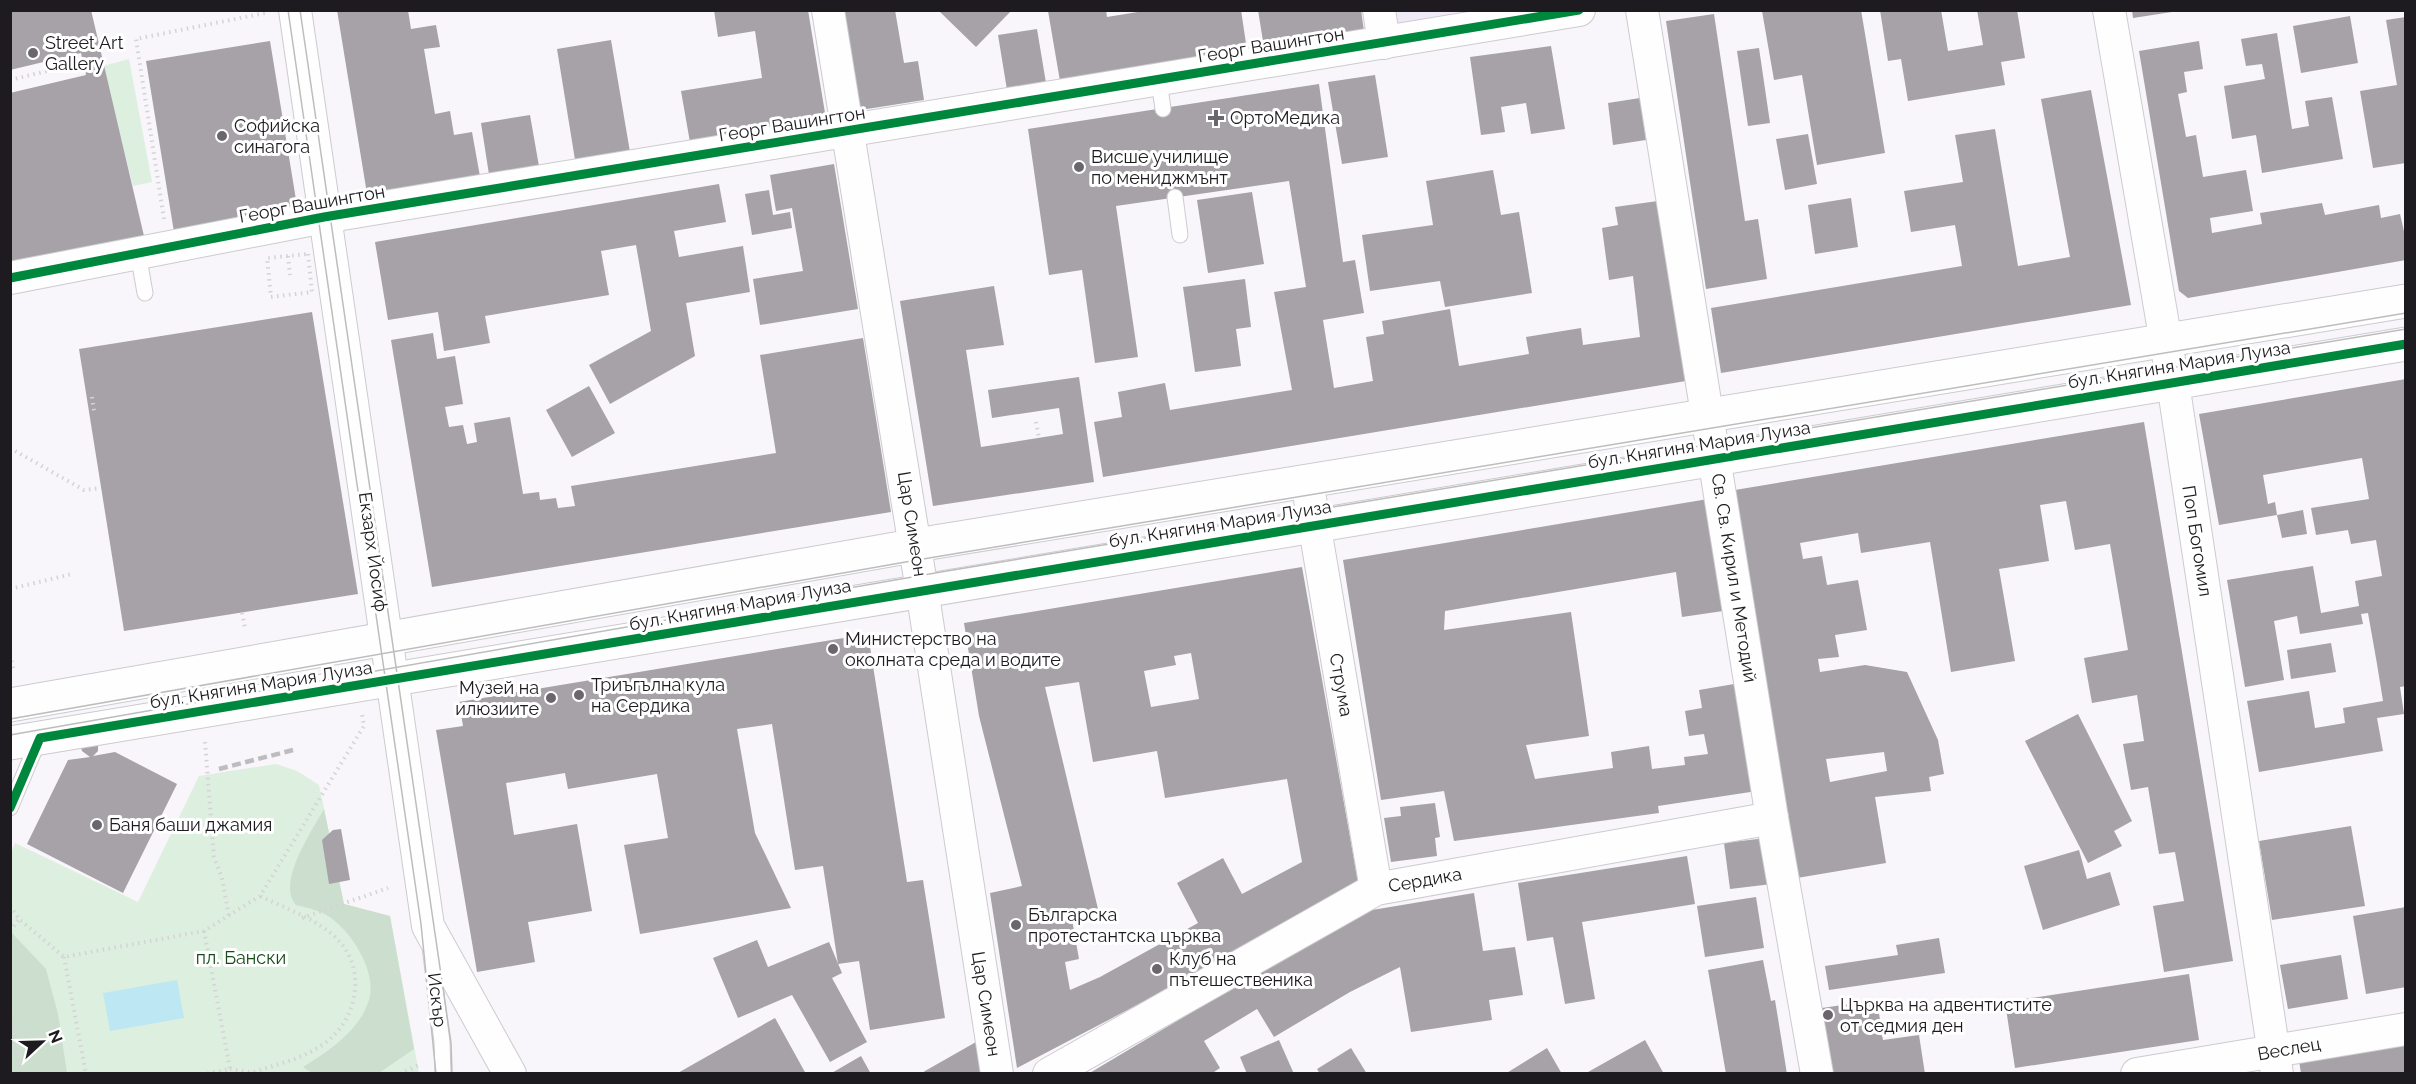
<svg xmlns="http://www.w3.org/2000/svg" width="2416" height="1084" font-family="Raleway,sans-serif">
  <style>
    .education { fill: #f0e9f7 }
    .green { fill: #ddefde }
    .forest { fill: #ccdecd }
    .water { fill: #bde7f3 }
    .building { fill: #a6a2a7; fill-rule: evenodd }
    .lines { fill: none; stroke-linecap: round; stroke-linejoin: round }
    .service-casing { stroke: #cdcbcf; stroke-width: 17 }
    .minor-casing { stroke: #cdcbcf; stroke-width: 34 }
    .secondary-casing { stroke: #cdcbcf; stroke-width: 35 }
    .path { stroke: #d4d3d5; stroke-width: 4; stroke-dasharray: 1.5 4.5; stroke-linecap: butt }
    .service { stroke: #fefefe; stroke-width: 15 }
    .minor { stroke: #fefefe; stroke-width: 32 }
    .secondary { stroke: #fefefe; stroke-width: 33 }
    .tram { stroke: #bdbdbe; stroke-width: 1.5 }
    .rail { stroke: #bdbdbe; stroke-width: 4.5; stroke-dasharray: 9 4.5; stroke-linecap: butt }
    .cycleway-casing { stroke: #fff; stroke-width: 13 }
    .cycleway { stroke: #00873e; stroke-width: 9 }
    .poi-dot { fill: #6a676c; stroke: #fff; stroke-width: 2 }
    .labels { text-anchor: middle; stroke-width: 6; stroke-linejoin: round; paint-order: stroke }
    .poi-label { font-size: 18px; fill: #1d1b1f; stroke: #fff; text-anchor: start }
    .street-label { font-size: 18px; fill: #1d1b1f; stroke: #fff }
    .park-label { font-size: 18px; fill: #164a1a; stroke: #fff }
  </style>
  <rect width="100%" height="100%" fill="#f8f5fb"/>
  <!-- education -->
  <path class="education" d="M1392,10L1494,11L1394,27Z"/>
  <!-- green -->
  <g class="green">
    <path d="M129,59L152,182L133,186L103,66Z"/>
    <path d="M276,764L297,771L319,785L344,904L390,916L419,1073L11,1074L10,855L15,843L138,902L199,776Z"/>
  </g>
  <!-- forest -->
  <g class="forest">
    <path d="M324,809L344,904L390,916L414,1049L379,1073H312L303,1067C328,1052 358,1031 368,1003C379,974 353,934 331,918C321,910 307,908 296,905C276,883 312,831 324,809Z"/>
    <path d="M11,932L46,969L58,1014L67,1073H11Z"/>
  </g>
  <!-- water -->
  <path class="water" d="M177,980L184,1018L110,1031L103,993Z"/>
  <!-- building -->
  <g class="building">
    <path d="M10,10H91L144,236L10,261V93L86,75L81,53L10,70Z"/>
    <path d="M337,10H408L411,29L436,25L440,47L424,49L435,114L450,111L454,135L472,132L481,182L368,200Z"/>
    <path d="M714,10H808L827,125L691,148L681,91L762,78L755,31L718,37Z"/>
    <path d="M831,10H895L904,63L918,61L924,100L848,112Z"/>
    <path d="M938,10H1012L976,47Z"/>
    <path d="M1106,10L1107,17L1150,10H1241L1248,57L1061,87L1048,11Z"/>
    <path d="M1258,10H1361L1365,38L1265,54Z"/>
    <path d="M1861,10L1885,153L1817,165L1802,75L1774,80L1762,11Z"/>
    <path d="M1880,10H1941L1948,51L1983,45L1977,10H2017L2025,58L2001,62L2005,85L1908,101L1901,59L1888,61Z"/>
    <path d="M2132,10H2172V12L2133,18Z"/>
    <path d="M1714,14L1745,221L1758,219L1767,279L1706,289L1666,21Z"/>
    <path d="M2350,16L2358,63L2301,73L2293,26Z"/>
    <path d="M2406,17V163L2373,168L2360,91L2397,85L2386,20Z"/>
    <path d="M1037,29L1047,89L1008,96L998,35Z"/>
    <path d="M2277,33L2292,129L2309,126L2305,101L2332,97L2343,159L2262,173L2256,135L2232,139L2224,86L2265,79L2262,64L2246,66L2241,39Z"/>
    <path d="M611,40L631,158L576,166L557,49Z"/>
    <path d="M270,41L298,212L174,232L146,61Z"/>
    <path d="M2199,41L2203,69L2184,72L2187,92L2178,94L2186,137L2196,135L2203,177L2246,170L2253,211L2210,218L2212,233L2262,224L2260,213L2322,203L2325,215L2379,205L2381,218L2400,214L2406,240V260L2188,298L2179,291L2139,51Z"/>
    <path d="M1551,46L1565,129L1531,134L1526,103L1501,107L1505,132L1481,135L1470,57Z"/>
    <path d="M1759,48L1770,123L1748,126L1737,51Z"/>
    <path d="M1375,75L1388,157L1342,164L1328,82Z"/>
    <path d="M1319,84L1343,262L1355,260L1364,313L1323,320L1334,388L1373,381L1366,337L1384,334L1382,321L1450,309L1459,366L1529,354L1526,337L1581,328L1583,345L1640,337L1633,276L1609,280L1602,228L1618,225L1615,207L1665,200L1692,380L1103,477L1094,422L1122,417L1118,392L1165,383L1170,410L1292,390L1274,292L1306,287L1289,181L1116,206L1138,357L1095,363L1082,270L1049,275L1028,129Z"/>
    <path d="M2091,90L2131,305L1721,373L1711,308L1962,266L1955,225L1911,232L1904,191L1963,182L1955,135L1995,129L2018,266L2070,257L2041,99Z"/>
    <path d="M1640,98L1646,140L1613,145L1608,103Z"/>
    <path d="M530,115L540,172L490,181L481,123Z"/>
    <path d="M1808,134L1817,184L1785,190L1776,139Z"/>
    <path d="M834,164L858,309L760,325L753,279L803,271L792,208L776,211L770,175Z"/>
    <path d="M1493,170L1501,215L1519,212L1532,293L1445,307L1440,281L1370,291L1362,235L1433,225L1426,181Z"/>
    <path d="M719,184L726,222L674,231L679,257L743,246L750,292L686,303L695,356L610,404L589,365L651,331L636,245L601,251L609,295L485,316L490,343L444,351L438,312L388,320L375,242Z"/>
    <path d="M769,190L773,215L790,212L792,228L752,235L745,194Z"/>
    <path d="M1252,192L1264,264L1208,273L1197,200Z"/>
    <path d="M1851,198L1858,247L1815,254L1808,205Z"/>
    <path d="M1245,279L1251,327L1236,329L1241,366L1195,372L1183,287Z"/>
    <path d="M994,286L1004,345L966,350L981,447L1063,434L1059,408L992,418L988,390L1079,377L1094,482L933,506L900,301Z"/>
    <path d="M312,312L358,594L124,631L79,349Z"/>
    <path d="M433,333L437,359L455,356L463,404L445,407L449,427L463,425L467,444L477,442L474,423L510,417L523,494L539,492L540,500L556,498L558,508L575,506L571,486L776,453L760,355L863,338L891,512L432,587L391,340Z"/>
    <path d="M2406,379V686L2400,687L2404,714L2377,718L2383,751L2259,772L2247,701L2309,691L2315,728L2345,723L2343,708L2383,701L2377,664L2368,613L2361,614L2363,624L2300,634L2297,616L2274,621L2284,680L2245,687L2227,580L2313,566L2321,613L2359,606L2355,581L2382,576L2376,540L2351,544L2348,530L2316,535L2311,508L2369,499L2362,458L2263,475L2268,504L2275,502L2277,515L2219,525L2199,414Z"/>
    <path d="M589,386L615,433L572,457L546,410Z"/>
    <path d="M2144,422L2233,961L2164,972L2153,906L2184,901L2175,852L2159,854L2148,787L2131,790L2123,744L2144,741L2137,695L2092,703L2084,658L2128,650L2110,544L2075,550L2066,501L2040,505L2049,561L1999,569L2015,661L1951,672L1930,542L1861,553L1858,533L1800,543L1803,559L1822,556L1827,585L1858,580L1867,630L1835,635L1839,657L1818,659L1820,672L1865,665L1907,672L1938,740L1944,774L1929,777L1931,791L1875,797L1886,863L1797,878L1735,490ZM1884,752L1887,771L1830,782L1826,759Z"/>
    <path d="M1714,498L1730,610L1682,617L1676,572L1445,611L1444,630L1571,612L1589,736L1526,745L1535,779L1613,768L1611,752L1649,746L1652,769L1685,765L1684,757L1708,754L1704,734L1689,736L1685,711L1702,708L1699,690L1740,683L1757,791L1658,806L1659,813L1454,841L1444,791L1381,800L1343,560Z"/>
    <path d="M2303,510L2307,534L2282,538L2277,515Z"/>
    <path d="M1302,567L1358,882L1196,974L1017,1068L990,893L1022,886L979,716L964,623ZM1191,653L1199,699L1151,707L1144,671L1176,665L1174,656ZM1079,682L1093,762L1157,751L1165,798L1287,779L1302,862L1242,894L1223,858L1177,883L1198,923L1100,977L1070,990L1065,962L1079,959L1071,914L1098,909L1045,687Z"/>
    <path d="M868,634L907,882L923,880L945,1018L870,1030L859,961L838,964L823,866L795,870L772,724L737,729L755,833L791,908L640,934L624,845L668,838L657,774L568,789L565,773L506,783L514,835L577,824L592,911L528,922L535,962L477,972L436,730L463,726L459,702Z"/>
    <path d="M2331,643L2336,672L2291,679L2287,650Z"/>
    <path d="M2078,714L2132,821L2114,831L2122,846L2088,863L2025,741Z"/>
    <path d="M98,745V751L93,756L115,752L177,784L123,893L27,844L68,760L90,757L82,751L81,748Z"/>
    <path d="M1435,803L1440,837L1435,838L1437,856L1391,862L1384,818L1401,816L1400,807Z"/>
    <path d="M2351,826L2365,906L2272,920L2259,841Z"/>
    <path d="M341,829L350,880L329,884L322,840L333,830Z"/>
    <path d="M1766,838L1772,884L1730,889L1724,843Z"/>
    <path d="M2079,850L2087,879L2110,872L2120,905L2043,930L2024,866Z"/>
    <path d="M1687,856L1695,904L1582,922L1595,999L1565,1004L1553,937L1527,941L1518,883Z"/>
    <path d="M1474,893L1483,951L1515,947L1523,995L1489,1000L1492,1020L1411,1032L1400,967L1350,992L1274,1037L1257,1009L1204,1041L1220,1068L1211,1074H1088L1360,912Z"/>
    <path d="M1756,897L1764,948L1705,957L1697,906Z"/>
    <path d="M2406,907V987L2366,994L2353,916Z"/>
    <path d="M1939,938L1945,973L1829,990L1825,966L1898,955L1896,945Z"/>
    <path d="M757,940L768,967L829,942L842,973L832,978L867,1042L830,1062L792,995L738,1018L713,958Z"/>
    <path d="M2341,955L2348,999L2288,1009L2280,965Z"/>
    <path d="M1763,960L1771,1001L1775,1000L1787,1074H1726L1708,970Z"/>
    <path d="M2189,974L2199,1040L2015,1068L2005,1002Z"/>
    <path d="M1877,1000L1883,1040L1919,1035L1925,1074H1833L1822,1008Z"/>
    <path d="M775,1018L806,1074H676Z"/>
    <path d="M2406,1035V1074H2301L2298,1053Z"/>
    <path d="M1279,1040L1294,1074H1247L1240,1057Z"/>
    <path d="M1645,1040L1664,1074H1589L1588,1072Z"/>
    <path d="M976,1042L982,1074H921L925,1071Z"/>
    <path d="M1351,1048L1367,1074H1320L1317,1069Z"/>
    <path d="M1547,1048L1562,1074H1505Z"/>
    <path d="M861,1056L871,1074H830Z"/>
  </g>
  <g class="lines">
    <defs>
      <g id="service">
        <path d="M1159,80L1163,109"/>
        <path d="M1175,197L1180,235"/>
        <path d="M138,253L145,293"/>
        <path d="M10,808L39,739"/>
        <path d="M430,947L442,1042L443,1074"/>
      </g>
      <g id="minor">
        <path d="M295,10L428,926L510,1074"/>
        <path d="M828,10L925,609L997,1074"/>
        <path d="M1379,10L1384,43"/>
        <path d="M1642,10L1772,818L1817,1074"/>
        <path d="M2109,10L2173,383L2277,1074"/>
        <path d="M10,278L324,217L1579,10"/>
        <path d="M1307,481L1376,889"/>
        <path d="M1049,1074L1376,889L1772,818"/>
        <path d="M2137,1074L2406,1029"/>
      </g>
      <g id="secondary">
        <path d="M10,705L935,542L2406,301"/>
        <path d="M10,743L2406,344"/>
      </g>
    </defs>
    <!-- service casing -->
    <use href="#service" class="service-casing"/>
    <!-- minor casing -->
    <use href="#minor" class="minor-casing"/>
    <!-- secondary casing -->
    <use href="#secondary" class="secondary-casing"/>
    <!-- path -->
    <g class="path">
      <path d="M10,80L76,64"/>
      <path d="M164,219L136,39L265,13"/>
      <path d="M308,254L312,292L271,297L267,258Z"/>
      <path d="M288,256L290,275"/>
      <path d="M92,397L94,411"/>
      <path d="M1036,422L1039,438"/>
      <path d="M10,448L84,490L101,488"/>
      <path d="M10,589L72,574"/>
      <path d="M242,613L245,628"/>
      <path d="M10,655L14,672"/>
      <path d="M205,742L214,857L222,878L229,916"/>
      <path d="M10,906L19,919L64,957L204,931L260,896L364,726L362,714"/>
      <path d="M302,918L388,888"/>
      <path d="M10,931L19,919"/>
      <path d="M204,931L230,1069L205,1074"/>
      <path d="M64,957L86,1074"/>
      <path d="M10,1012L20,1074"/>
      <path d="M230,1069L256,1073"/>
      <path d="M254,1072C277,1064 302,1059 322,1045C358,1022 368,968 336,938C317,919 284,908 260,896"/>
      <path d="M400,1074L421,1064"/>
    </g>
    <!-- service -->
    <use href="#service" class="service"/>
    <!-- minor -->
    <use href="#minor" class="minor"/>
    <!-- secondary -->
    <use href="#secondary" class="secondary"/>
    <!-- tram -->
    <g class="tram">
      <path d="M288,10L421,924L436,1074"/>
      <path d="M300,10L451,1043L452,1074"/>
      <path d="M10,719L917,560L2406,313"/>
      <path d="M10,735L941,572L2406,329"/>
    </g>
    <!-- rail -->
    <path class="rail" d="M219,769L293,750"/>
    <defs>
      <g id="cycleway">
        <path d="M10,278L324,217L1579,10"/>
        <path d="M10,808L40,738L2406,344"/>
      </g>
    </defs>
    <!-- cycleway casing -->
    <use href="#cycleway" class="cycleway-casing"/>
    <!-- cycleway -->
    <use href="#cycleway" class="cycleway"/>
  </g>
  <!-- markers -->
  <g class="poi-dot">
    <circle cx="33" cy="53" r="6"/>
    <path d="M1213 109h6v6h6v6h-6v6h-6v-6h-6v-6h6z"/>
    <circle cx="222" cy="136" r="6"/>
    <circle cx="1079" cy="167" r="6"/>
    <circle cx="833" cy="649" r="6"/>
    <circle cx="579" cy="695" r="6"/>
    <circle cx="551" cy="698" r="6"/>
    <circle cx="97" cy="825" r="6"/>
    <circle cx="1016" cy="925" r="6"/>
    <circle cx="1157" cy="969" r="6"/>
    <circle cx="1828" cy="1015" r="6"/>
  </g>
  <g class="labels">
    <!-- poi labels -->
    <g class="poi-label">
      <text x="45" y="49">Street Art<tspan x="45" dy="21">Gallery</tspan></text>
      <text x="1230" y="124">ОртоМедика</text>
      <text x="234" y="132">Софийска<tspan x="234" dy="21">синагога</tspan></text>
      <text x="1091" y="163">Висше училище<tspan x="1091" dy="21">по мениджмънт</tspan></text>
      <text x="845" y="645">Министерство на<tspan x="845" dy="21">околната среда и водите</tspan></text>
      <text x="591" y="691">Триъгълна кула<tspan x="591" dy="21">на Сердика</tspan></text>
      <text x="539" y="694" text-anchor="end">Музей на<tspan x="539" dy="21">илюзиите</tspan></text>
      <text x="109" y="831">Баня баши джамия</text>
      <text x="1028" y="921">Българска<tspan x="1028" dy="21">протестантска църква</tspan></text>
      <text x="1169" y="965">Клуб на<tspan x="1169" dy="21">пътешественика</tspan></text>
      <text x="1840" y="1011">Църква на адвентистите<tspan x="1840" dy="21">от седмия ден</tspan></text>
    </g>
    <!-- street labels -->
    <g class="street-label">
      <text transform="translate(1271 45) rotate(-9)" y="6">Георг Вашингтон</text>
      <text transform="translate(792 124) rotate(-9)" y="6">Георг Вашингтон</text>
      <text transform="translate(312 204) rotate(-10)" y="6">Георг Вашингтон</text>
      <text transform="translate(2179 365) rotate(-9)" y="6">бул. Княгиня Мария Луиза</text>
      <text transform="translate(1699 445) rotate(-9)" y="6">бул. Княгиня Мария Луиза</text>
      <text transform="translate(912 524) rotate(81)" y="6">Цар Симеон</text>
      <text transform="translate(1220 524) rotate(-9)" y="6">бул. Княгиня Мария Луиза</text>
      <text transform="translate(2197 541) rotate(81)" y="6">Поп Богомил</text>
      <text transform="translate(373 552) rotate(82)" y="6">Екзарх Йосиф</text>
      <text transform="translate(1734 578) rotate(81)" y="6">Св. Св. Кирил и Методий</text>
      <text transform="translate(740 605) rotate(-10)" y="6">бул. Княгиня Мария Луиза</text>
      <text transform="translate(261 685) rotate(-9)" y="6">бул. Княгиня Мария Луиза</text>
      <text transform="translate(1341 685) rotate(80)" y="6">Струма</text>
      <text transform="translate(1425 880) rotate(-10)" y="6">Сердика</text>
      <text transform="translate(437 1000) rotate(83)" y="6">Искър</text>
      <text transform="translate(986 1004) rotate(81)" y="6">Цар Симеон</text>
      <text transform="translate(2289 1049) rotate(-10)" y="6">Веслец</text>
    </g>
    <!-- park labels -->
    <g class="park-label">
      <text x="241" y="964">пл. Бански</text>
    </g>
  </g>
  <!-- border -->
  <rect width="2416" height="1084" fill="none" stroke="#1d1b1f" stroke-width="24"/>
  <!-- north arrow -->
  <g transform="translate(42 1042) rotate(68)" stroke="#ffffff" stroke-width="4.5" paint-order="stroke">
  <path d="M0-4.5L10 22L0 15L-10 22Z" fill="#1d1b1f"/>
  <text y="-9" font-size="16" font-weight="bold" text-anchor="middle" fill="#1d1b1f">N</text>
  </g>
</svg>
